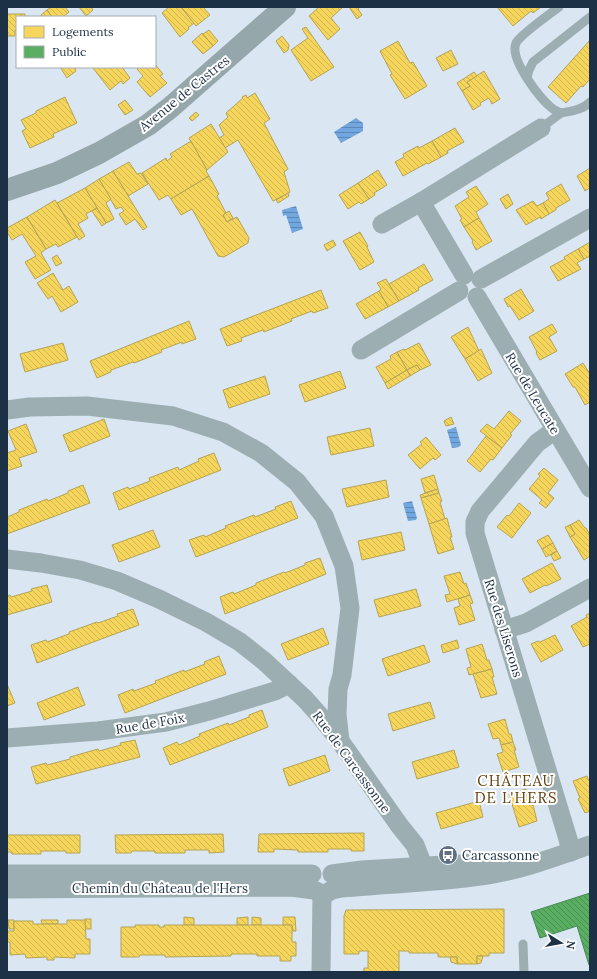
<svg xmlns="http://www.w3.org/2000/svg" width="597" height="979" font-family="Lora,serif">
  <style>
    .water { fill: url(#water-rules) }
    .homes { fill: url(#homes-back-hatch); stroke: #b5a455 }
    .public { fill: url(#public-back-hatch); stroke: #478859 }
    .lines { fill: none; stroke-linecap: round; stroke-linejoin: round }
    .service { stroke: #9caeb1; stroke-width: 9 }
    .minor { stroke: #9caeb1; stroke-width: 19 }
    .primary { stroke: #96a7ab; stroke-width: 22 }
    .labels { text-anchor: middle; stroke-width: 4; stroke-linejoin: round; paint-order: stroke }
    .street-label { font-size: 13px; fill: #1c3046; stroke: #fff }
    .poi-label { font-size: 13px; fill: #1c3046; stroke: #fff; text-anchor: start }
    .quarter-label { font-size: 15px; letter-spacing: 1px; fill: #664310; stroke: #fff }
  </style>
  <defs>
    <pattern id="water-rules" width="6" height="5" patternUnits="userSpaceOnUse"><rect width="6" height="5" fill="#71a7de"/><path d="M0 2.5h6" fill="none" stroke="#5c88b6"/></pattern>
    <pattern id="homes-back-hatch" width="6" height="6" patternUnits="userSpaceOnUse"><rect width="6" height="6" fill="#f6d55c"/><path d="M-1 5l2 2M0 0l6 6M5-1l2 2" fill="none" stroke="#d2b751"/></pattern>
    <pattern id="public-back-hatch" width="6" height="6" patternUnits="userSpaceOnUse"><rect width="6" height="6" fill="#5aae61"/><path d="M-1 5l2 2M0 0l6 6M5-1l2 2" fill="none" stroke="#4a8e52"/></pattern>
  </defs>
  <rect width="100%" height="100%" fill="#dae6f2"/>
  <!-- water -->
  <g class="water">
    <path d="M356,118L363,123V131L341,143L334,132Z"/>
    <path d="M296,206L303,229L292,233L286,215L283,216L282,210Z"/>
    <path d="M456,427L461,445L459,447L452,448L447,430Z"/>
    <path d="M412,501L417,518L416,520L408,521L403,503Z"/>
  </g>
  <!-- homes -->
  <g class="homes">
    <path d="M51,7H65L69,12L63,17H52L47,10Z"/>
    <path d="M79,7H91L93,10L86,16Z"/>
    <path d="M169,7H181L194,23L188,28L189,29L180,37L162,13Z"/>
    <path d="M181,7H203L210,15L196,26Z"/>
    <path d="M319,7H343L331,18L340,29L328,40L309,16Z"/>
    <path d="M349,7H360L358,9L362,15L357,19Z"/>
    <path d="M497,7H541L533,13L531,11L513,26Z"/>
    <path d="M47,10L52,17H42L41,15Z"/>
    <path d="M7,14H25V17H17V30H15V36H7Z"/>
    <path d="M306,27L334,67L311,81L291,50L308,38L302,29Z"/>
    <path d="M209,30L218,41L213,46L203,34Z"/>
    <path d="M202,33L213,46L203,54L192,42Z"/>
    <path d="M282,36L289,45L288,50L284,53L276,41Z"/>
    <path d="M590,40V79L583,87L581,86L566,103L548,87Z"/>
    <path d="M398,41L410,63L413,62L427,86L405,99L390,75L392,74L380,51Z"/>
    <path d="M451,50L458,64L443,71L436,58Z"/>
    <path d="M155,64L163,74L160,76L167,83L150,97L137,82L143,76L137,69L139,67H155Z"/>
    <path d="M60,67H77L75,69L76,71L67,78Z"/>
    <path d="M94,67H102L103,68L105,67H122L130,78L123,84L121,81L110,90L93,68Z"/>
    <path d="M484,71L500,99L492,104L489,98L480,103L481,105L473,110L462,91L470,86L467,82Z"/>
    <path d="M474,72L477,76L467,82L470,86L462,91L457,83Z"/>
    <path d="M255,93L270,119L264,123L288,169L284,172L290,192L273,201L238,140L225,148L219,138L224,135L219,125L228,117L226,113L243,98L242,97L246,95L247,98Z"/>
    <path d="M65,97L77,123L53,134L54,137L30,148L22,131L26,129L21,120L36,113V111Z"/>
    <path d="M125,100L133,110L125,115L118,105Z"/>
    <path d="M196,112L199,115L192,121L189,118Z"/>
    <path d="M211,124L228,152L207,170L189,138Z"/>
    <path d="M455,128L464,142L447,151L448,153L441,157L432,141Z"/>
    <path d="M191,141L207,170L206,171L209,176L171,199L168,195L159,200L142,173L166,158L167,161L172,157L170,154Z"/>
    <path d="M432,141L441,157L428,164L427,163L403,176L395,162L404,157L403,154L418,146L419,148Z"/>
    <path d="M129,162L137,174L141,173L148,184L128,196L113,171Z"/>
    <path d="M590,168V188L585,191L577,176Z"/>
    <path d="M378,170L387,185L374,193L375,195L369,199L358,183Z"/>
    <path d="M113,171L147,227L143,230L135,219L126,225L119,214L124,211L121,207L116,209L99,179Z"/>
    <path d="M209,176L219,194L217,196L226,213L223,215L227,222L237,217L249,238L248,243L224,257L218,256L192,209L181,215L171,199Z"/>
    <path d="M99,179L111,199L106,203L114,219L106,223L85,188Z"/>
    <path d="M358,183L369,199L361,204L359,202L348,209L339,195Z"/>
    <path d="M561,184L570,200L556,208V210L549,214L543,203L549,199L546,193Z"/>
    <path d="M476,186L488,204L476,212L479,218L464,227L460,220L462,219L455,206L469,197L466,192Z"/>
    <path d="M85,188L97,208L86,214L88,218L78,224L85,236L79,240L57,203Z"/>
    <path d="M288,193L289,196L278,203L276,200Z"/>
    <path d="M508,194L513,204L506,209L500,199Z"/>
    <path d="M55,200L77,237L58,247L56,244L46,249L27,217Z"/>
    <path d="M533,201L537,206L543,203L549,214L541,219L540,217L526,225L516,210Z"/>
    <path d="M97,208L106,223L102,226L92,211Z"/>
    <path d="M229,211L233,218L227,222L223,215Z"/>
    <path d="M27,217L46,249L41,253L51,270L35,279L25,262L36,256L22,234L12,240L7,232V228Z"/>
    <path d="M479,218L492,241L476,250L472,242L473,241L464,227Z"/>
    <path d="M360,232L368,246L367,247L374,262L360,270L343,241Z"/>
    <path d="M333,240L336,245L327,251L324,245Z"/>
    <path d="M590,242V256L584,259L578,249Z"/>
    <path d="M578,249L584,259L577,263L581,269L558,281L550,267L565,259L564,257Z"/>
    <path d="M57,255L62,263L56,266L52,258Z"/>
    <path d="M424,264L433,280L418,288L419,290L399,301L389,284Z"/>
    <path d="M53,273L63,290L69,286L78,302L61,312L52,296L48,299L37,283Z"/>
    <path d="M386,279L399,301L388,307L379,291L381,289L377,283Z"/>
    <path d="M521,289L534,311L519,320L510,306L508,307L504,299Z"/>
    <path d="M321,290L328,308L313,313L312,311L291,319L292,321L264,332L263,330L241,338L242,341L227,346L220,329Z"/>
    <path d="M379,291L388,307L365,319L356,304Z"/>
    <path d="M189,321L196,339L182,344V342L161,350L162,352L134,363L133,362L111,370V372L97,378L90,361Z"/>
    <path d="M552,324L557,332L549,337L557,351L540,360L536,353L537,352L529,337Z"/>
    <path d="M468,327L479,351L465,359L451,337Z"/>
    <path d="M63,343L68,360L25,372L20,354Z"/>
    <path d="M419,343L431,365L420,370L417,365L407,370L397,352L404,349L405,350Z"/>
    <path d="M481,349L492,373L478,381L465,359Z"/>
    <path d="M397,352L407,370L385,383L376,367L391,359L390,356Z"/>
    <path d="M583,363L590,374V402L585,405L575,387H573L565,374Z"/>
    <path d="M417,365L420,370L410,376L407,370Z"/>
    <path d="M407,370L410,376L388,389L385,383Z"/>
    <path d="M340,371L346,388L305,402L299,385Z"/>
    <path d="M265,376L270,394L229,408L223,390Z"/>
    <path d="M509,411L521,421L510,434L512,435L502,448L480,431L487,424L494,429Z"/>
    <path d="M451,417L454,424L446,426L444,421Z"/>
    <path d="M104,419L110,436L70,452L63,435Z"/>
    <path d="M26,424L37,452L19,458L22,466L7,471V453L16,450L8,431Z"/>
    <path d="M370,428L374,446L331,455L327,437Z"/>
    <path d="M486,436L502,448L493,460L491,459L480,472L467,461Z"/>
    <path d="M426,437L441,455L435,460L433,458L420,469L408,455L422,444L420,442Z"/>
    <path d="M214,453L221,470L119,510L113,493L128,487L129,489L150,481L149,478L178,467L179,470L199,461L198,459Z"/>
    <path d="M544,468L558,480L548,493L554,498L546,508L539,503L542,500L529,489L540,476L538,474Z"/>
    <path d="M434,475L438,489L425,493L421,479Z"/>
    <path d="M386,480L389,497L347,507L342,489Z"/>
    <path d="M83,485L90,503L7,534V517L19,512V510L47,499L48,501L68,493V491Z"/>
    <path d="M438,489L439,493L421,498L420,495Z"/>
    <path d="M439,493L442,501L440,502L445,519L429,524L421,498Z"/>
    <path d="M291,501L298,518L196,557L189,540L204,535L205,537L226,528L225,526L254,515L255,517L276,509L275,507Z"/>
    <path d="M519,503L531,513L512,538L497,527L507,515L509,516Z"/>
    <path d="M447,518L452,537H450L454,549L438,554L429,524Z"/>
    <path d="M579,520L585,528H586L590,535V556L584,560L570,537L575,534L570,525Z"/>
    <path d="M570,525L575,534L570,537L565,527Z"/>
    <path d="M153,530L160,547L119,562L112,545Z"/>
    <path d="M401,532L405,550L362,560L358,541Z"/>
    <path d="M548,535L553,543L542,549L537,541Z"/>
    <path d="M553,543L557,551L546,557L542,549Z"/>
    <path d="M557,551L561,558L554,561L551,555Z"/>
    <path d="M320,558L326,574L225,614L220,597L233,592L234,594L256,585V583L284,572L285,573L305,565V563Z"/>
    <path d="M552,563L561,579L546,586L545,585L530,593L522,579Z"/>
    <path d="M460,572L464,584L466,583L470,595L447,602L445,595L450,594L444,576Z"/>
    <path d="M47,585L52,602L7,615V596L10,595L11,597L32,591L31,589Z"/>
    <path d="M416,589L421,606L379,617L374,600Z"/>
    <path d="M470,595L473,603L470,604L475,620L459,625L454,608L460,606L458,599Z"/>
    <path d="M133,609L139,625L37,663L31,645L46,640L47,642L69,634V632L97,622L98,623L118,616L117,614Z"/>
    <path d="M590,613V644L583,647L571,626L587,617L586,615Z"/>
    <path d="M323,628L329,644L288,660L281,644Z"/>
    <path d="M555,635L563,650L541,662L531,644L538,641L540,642Z"/>
    <path d="M457,640L459,648L443,653L441,645Z"/>
    <path d="M482,644L487,660H489L492,669L469,675L467,668L471,667L466,649Z"/>
    <path d="M424,645L430,662L388,676L382,659Z"/>
    <path d="M219,656L226,674L125,713L118,695L133,689L134,691L156,683L155,681L184,670V672L205,664L204,662Z"/>
    <path d="M492,669L494,677H492L497,694L481,698L473,674Z"/>
    <path d="M7,684L15,703L7,706Z"/>
    <path d="M78,687L85,705L44,720L37,703Z"/>
    <path d="M430,702L435,718L393,731L388,714Z"/>
    <path d="M262,710L268,727L170,765L163,748L177,742L179,745L200,736L199,734L228,723L229,725L249,717V715Z"/>
    <path d="M505,719L509,734H511L513,742L501,745L499,738L493,739L488,724Z"/>
    <path d="M135,740L140,757L36,784L31,767L46,763L47,765L70,759V757L98,749L99,751L121,745L120,743Z"/>
    <path d="M513,742L516,750H514L519,767L503,772L497,754L503,752L501,745Z"/>
    <path d="M454,750L459,767L417,779L412,762Z"/>
    <path d="M325,755L330,771L289,786L283,769Z"/>
    <path d="M587,776L590,783V811L585,813L578,799L580,798L573,781Z"/>
    <path d="M526,789L531,805H533L537,821L519,827L509,794Z"/>
    <path d="M479,801L483,817L441,829L436,813Z"/>
    <path d="M364,833V851H351V849H328V852H298V850L274,849V852H258L259,834Z"/>
    <path d="M223,834L224,852L209,853V850H185V853H155L154,851H132L131,853H116L115,835Z"/>
    <path d="M7,835H80V853H66V851H41V854H12L11,852H7Z"/>
    <path d="M504,909V953H489V956H477V964H457V957H438V953H409V951H399V972H364V968H368V951H359V954H344V916L346,910Z"/>
    <path d="M184,917L194,918V925H184Z"/>
    <path d="M248,917V925H237V918Z"/>
    <path d="M252,917L261,918V925H252Z"/>
    <path d="M283,917H295L296,931H292V925H283Z"/>
    <rect x="85" y="919" width="6" height="10"/>
    <path d="M8,920H14V929H9Z"/>
    <path d="M41,920H58V924H42Z"/>
    <path d="M67,920H85L86,939H90V954H75V958L54,957V960H47V957L26,958L25,954L10,955V942H7V931H14V921H33V924H67Z"/>
    <path d="M135,925H159V927H164V925H292V942H296V956H291V961H280V956H257V954H231V956L165,957V955H140L139,957H121V927H135Z"/>
    <path d="M477,956H483L481,963L477,964Z"/>
    <path d="M450,957H457V964L451,962Z"/>
  </g>
  <!-- public -->
  <path class="public" d="M590,893V965H589L577,926L540,938L531,912Z"/>
  <g class="lines">
    <!-- service -->
    <g class="service">
      <path d="M559,7C550,14 520,35 516,43C509,59 540,99 553,109C555,110 558,112 561,113C571,111 583,110 590,102"/>
      <path d="M527,77L529,70L533,62L590,17"/>
      <path d="M541,128L561,113"/>
      <path d="M523,944L524,972"/>
    </g>
    <!-- minor -->
    <g class="minor">
      <path d="M421,202L464,275"/>
      <path d="M382,224L421,202L541,128"/>
      <path d="M481,279L590,218"/>
      <path d="M477,297L590,488"/>
      <path d="M361,350L459,291"/>
      <path d="M7,410L30,407L87,406L173,416L223,432L261,453L297,482L324,516L344,566L350,608L342,675L338,689L337,714L340,741"/>
      <path d="M555,430L537,443L480,511L475,522V533L568,839L571,852"/>
      <path d="M7,559L41,563L80,570L117,581L159,599L206,622L240,642L264,661L305,699L321,717L340,741L399,825L415,845L420,858V866L413,882"/>
      <path d="M504,630L526,623L590,588"/>
      <path d="M7,738L98,731L166,722L209,711L275,691L289,684"/>
      <path d="M7,874H312"/>
      <path d="M332,874L362,870L493,862"/>
      <path d="M7,889L291,887L314,890L322,894H325L332,890L342,888C393,883 444,883 494,874C527,868 558,856 590,845"/>
      <path d="M321,972L322,894"/>
    </g>
    <!-- primary -->
    <path class="primary" d="M7,190L57,173L99,153L148,125L171,107L285,7"/>
  </g>
  <!-- icons -->
  <defs>
    <symbol id="bus-disc" viewBox="-11 -11 22 22"><circle r="9.5" fill="#5e7082" stroke="#fff"/><path d="M-5-6H5V4H4V6H2V4H-2V6H-4V4H-5ZM-3.5-4V0h7V-4ZM-3.5 1.2v1.5H-2V1.2ZM2 1.2v1.5H3.5V1.2Z" fill="#fff"/></symbol>
  </defs>
  <g fill-rule="evenodd">
    <use href="#bus-disc" x="437" y="844" width="22" height="22"/>
  </g>
  <g class="labels">
    <!-- street labels -->
    <g class="street-label">
      <text transform="translate(184 93) rotate(-39)" y="5">Avenue de Castres</text>
      <text transform="translate(533 393) rotate(59)" y="5">Rue de Leucate</text>
      <text transform="translate(504 628) rotate(73)" y="5">Rue des Liserons</text>
      <text transform="translate(150 723) rotate(-10)" y="5">Rue de Foix</text>
      <text transform="translate(352 762) rotate(54)" y="5">Rue de Carcassonne</text>
      <text x="160" y="893">Chemin du Château de l'Hers</text>
    </g>
    <!-- poi labels -->
    <g class="poi-label">
      <text x="462" y="860">Carcassonne</text>
    </g>
    <!-- quarter labels -->
    <g class="quarter-label">
      <text x="516" y="786">CHÂTEAU<tspan x="516" dy="17">DE L'HERS</tspan></text>
    </g>
  </g>
  <!-- border -->
  <rect width="597" height="979" fill="none" stroke="#1c3046" stroke-width="16"/>
  <!-- legend -->
  <rect x="16" y="16" width="140" height="52" fill="#ffffff" stroke="#a4acb5"/>
  <rect x="24" y="26" width="20" height="12" fill="#f6d55c" stroke="#a4acb5"/>
  <text x="52" y="36" font-size="12" fill="#1c3046">Logements</text>
  <rect x="24" y="46" width="20" height="12" fill="#5aae61" stroke="#a4acb5"/>
  <text x="52" y="56" font-size="12" fill="#1c3046">Public</text>
  <!-- north arrow -->
  <g transform="translate(561 943) rotate(101)" stroke="#ffffff" stroke-width="3" paint-order="stroke">
  <path d="M0-3L7 15L0 10L-7 15Z" fill="#1c3046"/>
  <text y="-6" font-size="11" font-weight="bold" text-anchor="middle" fill="#1c3046">N</text>
  </g>
</svg>
